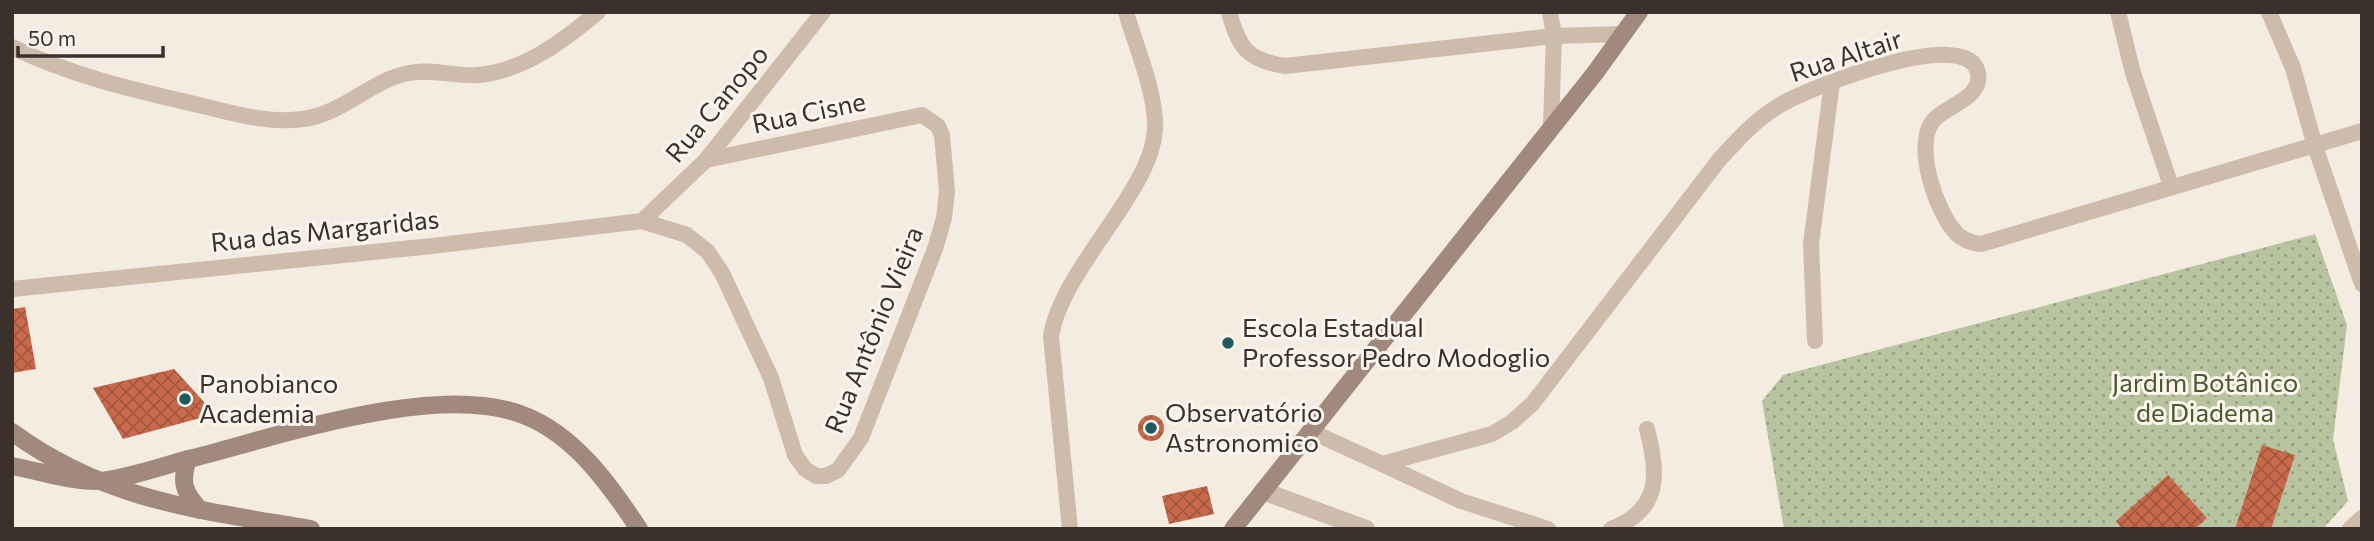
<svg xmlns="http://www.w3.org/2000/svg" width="2374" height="541" font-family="Commissioner,sans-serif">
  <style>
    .green { fill: url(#green-dots) }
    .building { fill: url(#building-cross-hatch) }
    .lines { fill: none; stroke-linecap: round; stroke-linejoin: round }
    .minor { stroke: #cdbbac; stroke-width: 16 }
    .tertiary { stroke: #cdbbac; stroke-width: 18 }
    .secondary { stroke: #a18a7d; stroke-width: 18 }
    .poi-dot { fill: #1f5a5e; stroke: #fbf5ee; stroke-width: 2.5 }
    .labels { text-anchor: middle; stroke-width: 6; stroke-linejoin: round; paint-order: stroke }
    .street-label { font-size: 26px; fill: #3b302b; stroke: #fbf5ee }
    .poi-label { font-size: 26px; fill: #3b302b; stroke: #fbf5ee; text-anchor: start }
    .park-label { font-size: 26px; fill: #4a5a2e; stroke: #fbf5ee }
  </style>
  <defs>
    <pattern id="green-dots" width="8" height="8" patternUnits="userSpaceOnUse" patternTransform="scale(1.75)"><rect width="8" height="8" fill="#b8c4a0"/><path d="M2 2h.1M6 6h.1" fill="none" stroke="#97a083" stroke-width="1.8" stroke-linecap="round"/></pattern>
    <pattern id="building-cross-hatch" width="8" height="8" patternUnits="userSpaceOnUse" patternTransform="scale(1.75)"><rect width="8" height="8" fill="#c8694b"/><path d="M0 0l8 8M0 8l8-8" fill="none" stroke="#a4573f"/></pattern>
  </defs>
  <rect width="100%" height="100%" fill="#f4ebe1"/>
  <!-- green -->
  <path class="green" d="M2315,234L2347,325L2333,439L2348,501L2323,529H1784L1762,401L1783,375Z"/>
  <!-- building -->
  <g class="building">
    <path d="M25,307L36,369L12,373V309Z"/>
    <path d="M174,369L215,414L123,439L93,388Z"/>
    <circle cx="1151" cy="428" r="13"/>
    <path d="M2262,445L2295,455L2271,529H2235Z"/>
    <path d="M2168,475L2207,518L2195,529H2122L2116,521Z"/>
    <path d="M1207,486L1214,514L1169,524L1162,496Z"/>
  </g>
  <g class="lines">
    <!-- minor -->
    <g class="minor">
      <path d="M1229,12C1239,48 1247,60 1285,66L1554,36L1622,34"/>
      <path d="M1550,12L1554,36L1551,125"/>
      <path d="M2118,12L2133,73L2171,186"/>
      <path d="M2269,12L2293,68L2315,146L2362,284"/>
      <path d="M12,47C72,76 134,90 199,105C233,113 268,124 303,119C343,114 371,80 409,73C432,68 455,77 478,75C524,71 563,41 598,12"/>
      <path d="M642,221L706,160L823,12"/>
      <path d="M12,289L432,246L642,221L687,235L708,252L722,273L771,378L795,455L805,469L816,476H826L838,470L861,438L935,249L944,218L947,191L942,135L938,126L922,115L706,160"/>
      <path d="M1815,341L1811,244L1832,82"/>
      <path d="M1310,431L1382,464L1492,434L1512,422L1533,403L1719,160C1739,138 1757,118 1782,104C1809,88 1969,24 1978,73C1983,98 1945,106 1933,121C1913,146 1937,214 1957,234C1964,241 1972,243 1981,244L2362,131"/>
      <path d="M1382,464L1461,501L1548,529"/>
      <path d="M1070,529L1051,336C1063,264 1159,187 1155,121C1153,85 1136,47 1126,12"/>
      <path d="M1611,529C1661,510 1659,474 1647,429"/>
      <path d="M2350,529L2362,518"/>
    </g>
    <!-- tertiary -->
    <path class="tertiary" d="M1263,491L1366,529"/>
    <!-- secondary -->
    <g class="secondary">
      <path d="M12,432C106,501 200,510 311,529"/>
      <path d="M188,459C180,483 184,492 200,510"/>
      <path d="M12,466C39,471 69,481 96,481C119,481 165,465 189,459C277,437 437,381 523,415C574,434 610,485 639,529"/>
      <path d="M1233,529L1595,73L1639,12"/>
    </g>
  </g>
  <!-- markers -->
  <g class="poi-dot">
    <circle cx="1228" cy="343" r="7"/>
    <circle cx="185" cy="399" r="7"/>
    <circle cx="1151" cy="428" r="7"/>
  </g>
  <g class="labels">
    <!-- street labels -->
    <g class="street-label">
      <text transform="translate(1846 56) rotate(-18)" y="9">Rua Altair</text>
      <text transform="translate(717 104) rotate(-50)" y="9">Rua Canopo</text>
      <text transform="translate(809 113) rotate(-12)" y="9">Rua Cisne</text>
      <text transform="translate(325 231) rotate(-6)" y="9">Rua das Margaridas</text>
      <text transform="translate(874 330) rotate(-68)" y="9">Rua Antônio Vieira</text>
    </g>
    <!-- poi labels -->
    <g class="poi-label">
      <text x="1242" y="337">Escola Estadual<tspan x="1242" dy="30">Professor Pedro Modoglio</tspan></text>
      <text x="199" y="393">Panobianco<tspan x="199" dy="30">Academia</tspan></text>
      <text x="1165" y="422">Observatório<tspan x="1165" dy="30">Astronomico</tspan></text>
    </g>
    <!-- park labels -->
    <g class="park-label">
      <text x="2205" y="392">Jardim Botânico<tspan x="2205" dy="30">de Diadema</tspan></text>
    </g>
  </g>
  <!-- border -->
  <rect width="2374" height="541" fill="none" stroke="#3b302b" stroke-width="28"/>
  <!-- scale -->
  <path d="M18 46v10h145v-10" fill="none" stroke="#3b302b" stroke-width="3.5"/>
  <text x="28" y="46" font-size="21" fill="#3b302b" stroke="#fbf5ee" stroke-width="5" paint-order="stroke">50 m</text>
</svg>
